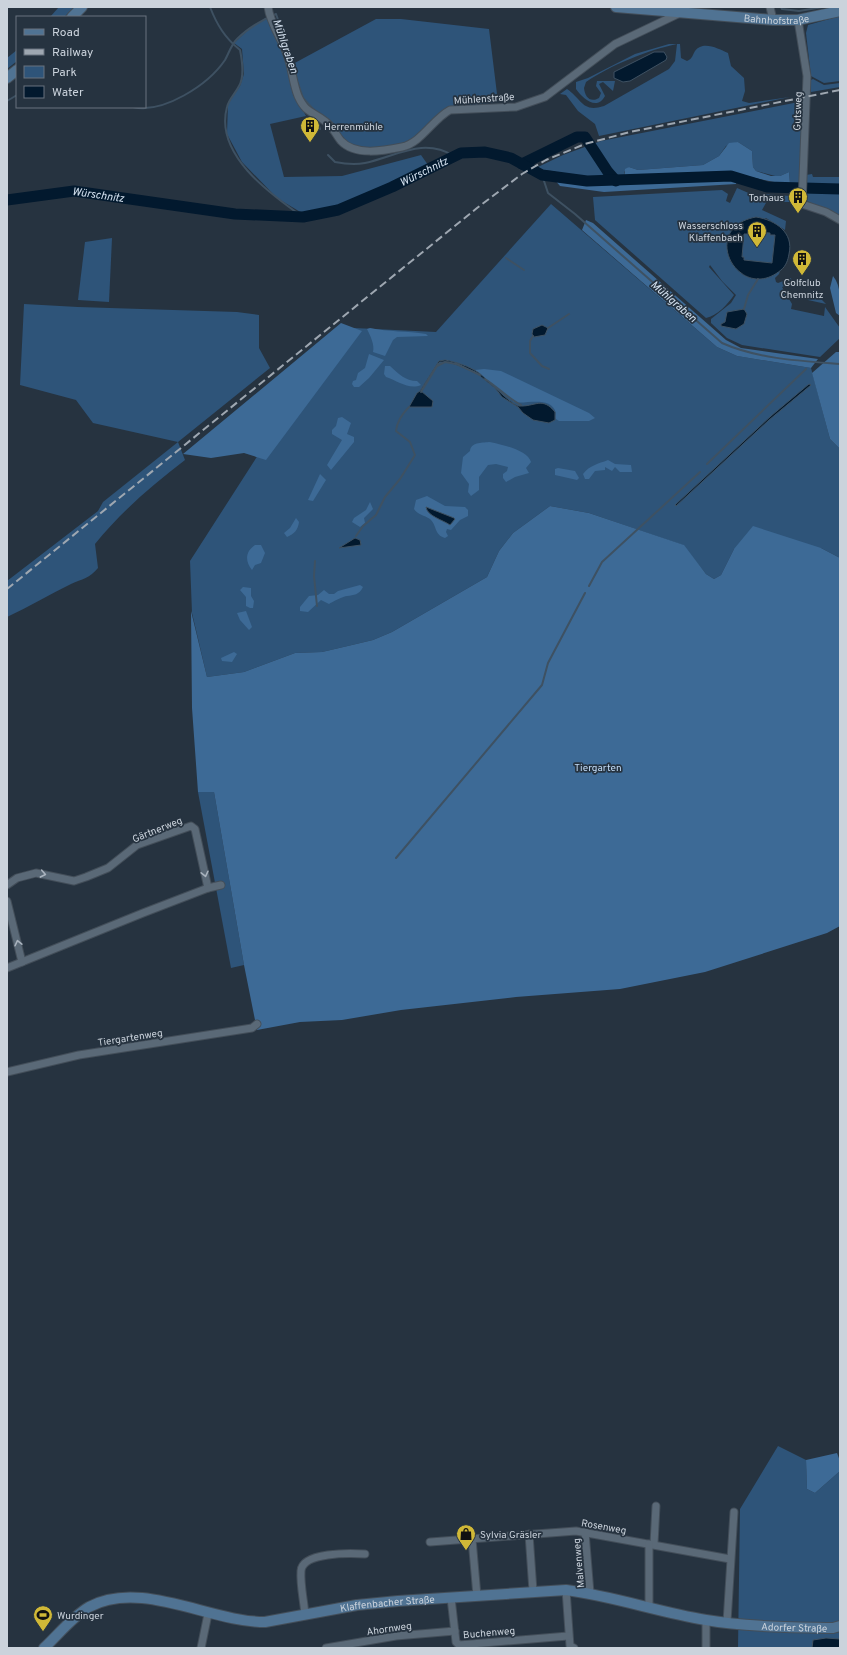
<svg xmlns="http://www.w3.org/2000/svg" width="847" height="1655" font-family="Overpass,sans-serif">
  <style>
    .green { fill: #2e5479 }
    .forest { fill: #3d6a96 }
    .water { fill: #02192e; stroke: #3e5162; fill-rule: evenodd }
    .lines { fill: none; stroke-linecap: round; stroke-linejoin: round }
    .stream { stroke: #3e5162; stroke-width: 2 }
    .river { stroke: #02192e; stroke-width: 11 }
    .street-casing { stroke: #434e59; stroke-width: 9 }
    .secondary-casing { stroke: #434e59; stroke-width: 12 }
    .street { stroke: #5a6977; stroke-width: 7 }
    .secondary { stroke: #507393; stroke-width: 10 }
    .rail { stroke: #9ea7b1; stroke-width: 2; stroke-dasharray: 8 4; stroke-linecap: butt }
    .oneway { stroke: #a9b3be }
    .labels { text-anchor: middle; stroke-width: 3.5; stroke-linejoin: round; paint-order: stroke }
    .street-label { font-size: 10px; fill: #cbd3dc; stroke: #263340 }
    .poi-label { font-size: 10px; fill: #cbd3dc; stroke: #263340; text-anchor: start }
    .park-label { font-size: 10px; fill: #c3ddf8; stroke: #263340 }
    .water-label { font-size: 11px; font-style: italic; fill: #d6e3f1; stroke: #263340 }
  </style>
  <rect width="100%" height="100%" fill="#263340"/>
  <!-- green -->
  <g class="green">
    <path d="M59,7H75L64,17H50Z"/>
    <path d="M840,16V81L824,83L811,76L806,33L808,25Z"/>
    <path d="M267,17L284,56L296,97L306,116L270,124L284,177L342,176L421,155L428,165L343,204L302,213L277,198L242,162L227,134L228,103L240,86L244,74L242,49L234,43L248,30Z"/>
    <path d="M376,19H401L489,29L498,102L449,108L441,112L416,137L403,145L372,149L355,147L344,140L332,122L320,115L307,111L299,97L291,65Z"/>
    <path d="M669,44H680L681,58L687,61C693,58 692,56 695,51C703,40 719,49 728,53L731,66L744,78L745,91L742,101L749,103L790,97L599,136L595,124L578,111L566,95L560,94L567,89C582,99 582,113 604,106L669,69L675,61L677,44C648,50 611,65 586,82L584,88C585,97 590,103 599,98L601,93L596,86L597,81H615L613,91L603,82L599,84L605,96C597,111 583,99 576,89V82L588,78L635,54Z"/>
    <path d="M17,50V61L7,69V58Z"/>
    <path d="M813,79L824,85L840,83V87L811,92V80Z"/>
    <path d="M804,101L802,168L799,173V185L790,184L789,172L780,176H775L756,171L753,167L752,151L738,142L726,146L719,156L703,165L638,170L629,167L624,172V178C599,179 576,177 552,171C546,170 543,171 538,167L563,155L601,141Z"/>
    <path d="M812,174L813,177H840V217L805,200L806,175Z"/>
    <path d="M737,188L767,201L762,210L786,221L785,230L766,218L728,242C726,267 738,271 758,279L780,271L779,274L775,278L776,282L778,283L791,278L792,283L782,287L792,304L791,309L824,316L825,307L840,328V338L820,357L742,345L727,338L711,323V319L731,303L736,295L722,281L710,265L709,267L734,295C728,304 717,316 706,318L595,220L593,197L722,190L728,194L726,201L730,203Z"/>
    <path d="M763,194L790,196L795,202L799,199L795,202H782Z"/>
    <path d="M551,204L717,347L737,356L811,368L830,439L840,449V558L821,548L734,549L721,575L714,579L706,574L683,545L589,513L550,506L513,533L499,551L487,577L392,632L373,640L352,645L322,652L295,653L244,672L207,677L192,613L190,561L269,438L354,328L436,332Z"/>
    <path d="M748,231L770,233L775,235L772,263L744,260L742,257L744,234Z"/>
    <path d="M112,238L109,302L78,300L85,242Z"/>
    <path d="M809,292H814L826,304L808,300L806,296Z"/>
    <path d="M24,304L78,307L237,312L259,315V348L270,368L178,442L185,460C152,485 121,512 95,544L98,568C90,578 82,579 71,584C50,594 29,607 7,617V581L98,511L103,502L178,442L93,423L76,400L20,385Z"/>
    <path d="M198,792H214L244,965L231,968Z"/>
    <path d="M778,1446L806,1460L807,1489L815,1493L840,1471V1648H738L740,1509Z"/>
  </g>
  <!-- forest -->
  <g class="forest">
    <path d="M738,142L752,151L753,167L756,171L771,176H780L789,172L790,184C770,183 750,175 729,174C695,171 658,176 624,178L625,169L629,167L638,170L703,165L719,156L729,143Z"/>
    <path d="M731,178L737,180L736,184L604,192L560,186L554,179C613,186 671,179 731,178Z"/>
    <path d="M586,220L593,223L726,340L741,348L818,359L811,368L737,356L717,347L582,230Z"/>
    <path d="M833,276C842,287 840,303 840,316L836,313L830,288Z"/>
    <path d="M341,323L362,331L266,460L244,453L211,458L183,454Z"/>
    <path d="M370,328C389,332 407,331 426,334L428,336L397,337L393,340L385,356L373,352C375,345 370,335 367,329Z"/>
    <path d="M836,352H840V449L830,439L812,373Z"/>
    <path d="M369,354L384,360L369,378L359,387H354L352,384L353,381L356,380L358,373L365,368Z"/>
    <path d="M385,366H390C399,374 405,381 417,381L421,385C409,390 398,381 386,377L384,374Z"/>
    <path d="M484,369L501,371L589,413L595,418L589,421H559L556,419C555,417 556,415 556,413C551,395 525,405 514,402L475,370Z"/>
    <path d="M342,417L351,423L347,434L354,437V442L331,470L327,465L342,440L332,434V430L336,426L338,418Z"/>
    <path d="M489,442C500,444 528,450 531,462L526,468L529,473L515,477L506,482L503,478V474L507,471L508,467L496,464L488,465L479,477V490L471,496L468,492L469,484L461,473L463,457L470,451C471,442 481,443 489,442Z"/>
    <path d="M608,460L615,464L631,465L632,472H620L615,467L612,471L605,467V470L595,471L589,479H585L583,474C590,465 598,464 608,460Z"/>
    <path d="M558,468L575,471L579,478L577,480L555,475V469Z"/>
    <path d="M320,474L326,480L313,501L308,500Z"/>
    <path d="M427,496L445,506L465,507L468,510V516L460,520L451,530L447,529L446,532L448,536L445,538C434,535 437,525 430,519C424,515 418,515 414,509L416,500Z"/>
    <path d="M370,502L373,509L364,518L365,523L360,527L352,522L354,518L366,510Z"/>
    <path d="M550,506L589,513L684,545L706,574L714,579L721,575L734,549L753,526L821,548L840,558V926L827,933L705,972L620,989L516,997L401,1010L342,1020L300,1022L257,1030L244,965L214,792H198L192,708L191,611L207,677L244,672L295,653L322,652L352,645L373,640L392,632L487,577L499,551L513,533Z"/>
    <path d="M296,518L299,522C298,530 294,534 287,537L284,533L290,528Z"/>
    <path d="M255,545H261L265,553L261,563L255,565L252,570C245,561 245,552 255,545Z"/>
    <path d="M360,585L363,587C359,595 354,595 347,596C344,596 332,602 329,604L321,600L308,612L300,611V607L309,596L318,595L324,590L329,594H334L338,591Z"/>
    <path d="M243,587L251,588V596L254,601L253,608H250L246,606V597L240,590Z"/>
    <path d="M246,611L252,627L249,630L240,620L237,613Z"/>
    <path d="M234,652L237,654L232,662L222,661L221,658Z"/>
    <path d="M837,1453L840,1461V1471L815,1493L807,1489L806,1460Z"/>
  </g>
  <!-- water -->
  <g class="water">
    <path d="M654,52H664L667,57L666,60L630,81L623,82L614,78V72Z"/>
    <path d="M756,217C776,220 794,233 789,254C788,260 786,266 781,270C739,305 697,228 756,217ZM748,231L770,233V235H775L772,263L744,260V257H742L744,234H748Z"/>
    <path d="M744,309L747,314L744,324L736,329L721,326V324L725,322L727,312Z"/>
    <path d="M542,325L548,328L545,335L534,337L532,334L533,329Z"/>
    <path d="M445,360C456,362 469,366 479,373C487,379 511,405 519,406C535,407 542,396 555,412V420L549,423L533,420L523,413L518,407L502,397L495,388L475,372L449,362H440L436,366L421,391L433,401L432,407H409L417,393L420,391L439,361Z"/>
    <path d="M809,384L811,385L769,420L676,506L675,505L771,416Z"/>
    <path d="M426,507L454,518L455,519L450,525C443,520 427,516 426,507Z"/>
    <path d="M355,538L360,540L361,545L339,548Z"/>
    <path d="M826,1638L840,1639V1648H812L813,1640Z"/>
  </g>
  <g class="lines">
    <!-- stream -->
    <g class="stream">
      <path d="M210,7C217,25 225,38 240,50C242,60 245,76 239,86C235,94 229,99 227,107C214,154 270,194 303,217"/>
      <path d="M781,7L782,9L799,11L823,7"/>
      <path d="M298,83L303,98L315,111"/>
      <path d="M7,101L17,95"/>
      <path d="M133,107C163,114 208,85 225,60C229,53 231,45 237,39C248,28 262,20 276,14L288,48"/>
      <path d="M317,119L320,129"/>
      <path d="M328,155L335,162C345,164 355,165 365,163C397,156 423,137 454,156"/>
      <path d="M542,175L548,193L575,214L722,343C758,359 801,361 840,364"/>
      <path d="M506,258L524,270"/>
      <path d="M744,309L748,295L758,279"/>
      <path d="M548,328L569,314"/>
      <path d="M533,336L530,341V353L542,366L549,369"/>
      <path d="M485,379C498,387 507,398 521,405"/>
      <path d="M421,392L437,366L445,362L457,364L480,375"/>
      <path d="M707,464L806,369"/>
      <path d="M356,536L363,526L376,515L385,497L400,479L415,455L410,442L396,431C397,421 402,414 409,407"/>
      <path d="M315,561L314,576L317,606"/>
      <path d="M589,586L602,562L700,472"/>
      <path d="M396,858L542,685L548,663L585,593"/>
    </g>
    <!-- river -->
    <g class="river">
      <path d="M522,164L577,137H585L608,172L616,181"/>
      <path id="s1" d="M7,200L74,191L235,214L303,217L338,210L392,187L461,153L485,152L511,158L542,175L587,181L731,176L767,187L840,189"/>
    </g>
    <defs>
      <g id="street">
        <path d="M268,7C270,22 279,35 285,49C292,64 292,81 298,96C306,114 313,111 326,122C333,127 336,135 341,141C355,156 383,151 402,147C421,143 433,119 450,110L516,107L545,97L615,44L680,13"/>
        <path d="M770,7L773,20"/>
        <path d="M798,20L807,76L802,204L826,212L840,220"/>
        <path d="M7,885L17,878L36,873L74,881L86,877L108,868L137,845L191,826L195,829L208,888"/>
        <path d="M7,901L22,962"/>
        <path d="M7,968L143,913L208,888L221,885"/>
        <path d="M7,1072L79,1055L252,1028L257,1024"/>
        <path d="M585,1532L590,1593"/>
        <path d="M529,1534L533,1591"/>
        <path d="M472,1539L477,1596"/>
        <path d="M430,1542L576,1531L730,1559"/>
        <path d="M654,1544L656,1506"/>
        <path d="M566,1590L570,1646L574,1648"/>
        <path d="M451,1598L456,1642L459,1645L568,1636"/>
        <path d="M649,1606V1544"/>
        <path d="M305,1615C304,1601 300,1585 301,1571C302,1552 350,1553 365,1554"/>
        <path d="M727,1622L734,1512"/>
        <path d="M201,1648L208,1614"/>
        <path d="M326,1648L396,1636L455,1631"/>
        <path d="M706,1648V1620"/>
      </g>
      <g id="secondary">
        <path id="s2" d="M616,7L773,20H798L840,11"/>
        <path d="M72,17L82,7"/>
        <path d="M7,78L17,70"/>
        <path id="s3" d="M44,1648C59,1634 72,1617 89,1607C141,1579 210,1622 265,1622L357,1605L398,1601L566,1590C613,1596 658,1612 706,1620C747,1627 791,1627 833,1628L840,1626"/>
      </g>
    </defs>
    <!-- street casing -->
    <use href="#street" class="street-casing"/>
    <!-- secondary casing -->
    <use href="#secondary" class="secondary-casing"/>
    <!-- street -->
    <use href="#street" class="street"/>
    <!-- secondary -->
    <use href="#secondary" class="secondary"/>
    <!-- rail -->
    <path class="rail" d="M7,589L477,208L522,174L546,160L585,144L630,132L840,90"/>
  </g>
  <!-- one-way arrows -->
  <defs><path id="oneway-chevron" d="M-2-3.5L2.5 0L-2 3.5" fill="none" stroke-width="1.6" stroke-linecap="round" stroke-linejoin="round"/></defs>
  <g class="oneway">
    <use href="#oneway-chevron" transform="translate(43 874) rotate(11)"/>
    <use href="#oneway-chevron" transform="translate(205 874) rotate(77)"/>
    <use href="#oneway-chevron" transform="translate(18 943) rotate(-103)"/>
  </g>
  <!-- icons -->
  <defs>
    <symbol id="building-pin" viewBox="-11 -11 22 30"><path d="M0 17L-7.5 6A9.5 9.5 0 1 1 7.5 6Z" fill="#d0b837" stroke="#263340"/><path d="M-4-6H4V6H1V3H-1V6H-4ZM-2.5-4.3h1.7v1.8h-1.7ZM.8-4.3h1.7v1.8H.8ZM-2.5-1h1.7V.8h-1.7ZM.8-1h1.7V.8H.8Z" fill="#111"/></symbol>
    <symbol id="shop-pin" viewBox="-11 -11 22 30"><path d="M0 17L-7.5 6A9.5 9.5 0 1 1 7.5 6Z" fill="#d0b837" stroke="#263340"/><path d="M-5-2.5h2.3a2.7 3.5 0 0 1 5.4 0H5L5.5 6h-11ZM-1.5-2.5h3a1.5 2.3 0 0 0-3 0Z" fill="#111"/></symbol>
    <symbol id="stadium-pin" viewBox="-11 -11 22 30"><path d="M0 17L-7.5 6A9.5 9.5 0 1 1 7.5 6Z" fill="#d0b837" stroke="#263340"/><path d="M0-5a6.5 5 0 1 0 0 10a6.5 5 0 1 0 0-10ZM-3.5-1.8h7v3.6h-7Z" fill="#111"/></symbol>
  </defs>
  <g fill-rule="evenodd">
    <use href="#building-pin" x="299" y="115" width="22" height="30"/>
    <use href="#building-pin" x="787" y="186" width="22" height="30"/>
    <use href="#building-pin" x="746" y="220" width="22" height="30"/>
    <use href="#building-pin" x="791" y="248" width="22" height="30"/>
    <use href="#shop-pin" x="455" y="1523" width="22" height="30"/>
    <use href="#stadium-pin" x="32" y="1604" width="22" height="30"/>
  </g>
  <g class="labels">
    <!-- street labels -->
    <g class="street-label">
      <text dy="4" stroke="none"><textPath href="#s2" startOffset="161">Bahnhofstraße</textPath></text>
      <text transform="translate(484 98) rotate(-4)" y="4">Mühlenstraße</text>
      <text transform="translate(797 111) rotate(-88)" y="4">Gutsweg</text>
      <text transform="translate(157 829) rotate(-22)" y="4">Gärtnerweg</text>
      <text transform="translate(130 1037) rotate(-9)" y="4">Tiergartenweg</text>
      <text transform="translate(604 1526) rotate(10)" y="4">Rosenweg</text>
      <text transform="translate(578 1563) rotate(-95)" y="4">Malvenweg</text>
      <text dy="4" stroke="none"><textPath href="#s3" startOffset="365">Klaffenbacher Straße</textPath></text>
      <text dy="4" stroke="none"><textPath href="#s3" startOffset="776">Adorfer Straße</textPath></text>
      <text transform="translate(389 1628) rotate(-8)" y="4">Ahornweg</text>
      <text transform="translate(489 1632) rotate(-5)" y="4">Buchenweg</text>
    </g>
    <!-- poi labels -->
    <g class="poi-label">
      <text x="324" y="130">Herrenmühle</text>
      <text x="784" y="201" text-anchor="end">Torhaus</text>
      <text x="743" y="229" text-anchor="end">Wasserschloss<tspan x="743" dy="12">Klaffenbach</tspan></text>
      <text x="802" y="286" text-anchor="middle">Golfclub<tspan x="802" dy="12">Chemnitz</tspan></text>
      <text x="480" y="1538">Sylvia Gräsler</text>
      <text x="57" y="1619">Wurdinger</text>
    </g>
    <!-- park labels -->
    <g class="park-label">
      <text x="598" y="771">Tiergarten</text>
    </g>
    <!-- water labels -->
    <g class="water-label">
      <text transform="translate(286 46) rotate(71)" y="4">Mühlgraben</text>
      <text dy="4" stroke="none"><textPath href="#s1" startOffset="428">Würschnitz</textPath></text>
      <text dy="4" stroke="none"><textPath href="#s1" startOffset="92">Würschnitz</textPath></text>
      <text transform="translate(674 301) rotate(41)" y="4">Mühlgraben</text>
    </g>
  </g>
  <!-- border -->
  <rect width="847" height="1655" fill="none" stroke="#cbd3dc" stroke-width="16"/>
  <!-- legend -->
  <rect x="16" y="16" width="130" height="92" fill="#263340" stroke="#68737e"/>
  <rect x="24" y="29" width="20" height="6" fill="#507393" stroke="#68737e"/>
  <text x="52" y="36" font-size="12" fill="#cbd3dc">Road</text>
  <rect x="24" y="49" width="20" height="6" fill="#9ea7b1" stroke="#68737e"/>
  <text x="52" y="56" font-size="12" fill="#cbd3dc">Railway</text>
  <rect x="24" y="66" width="20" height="12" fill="#2e5479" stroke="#68737e"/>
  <text x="52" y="76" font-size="12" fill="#cbd3dc">Park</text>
  <rect x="24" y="86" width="20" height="12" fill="#02192e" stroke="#68737e"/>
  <text x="52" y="96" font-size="12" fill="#cbd3dc">Water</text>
</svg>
